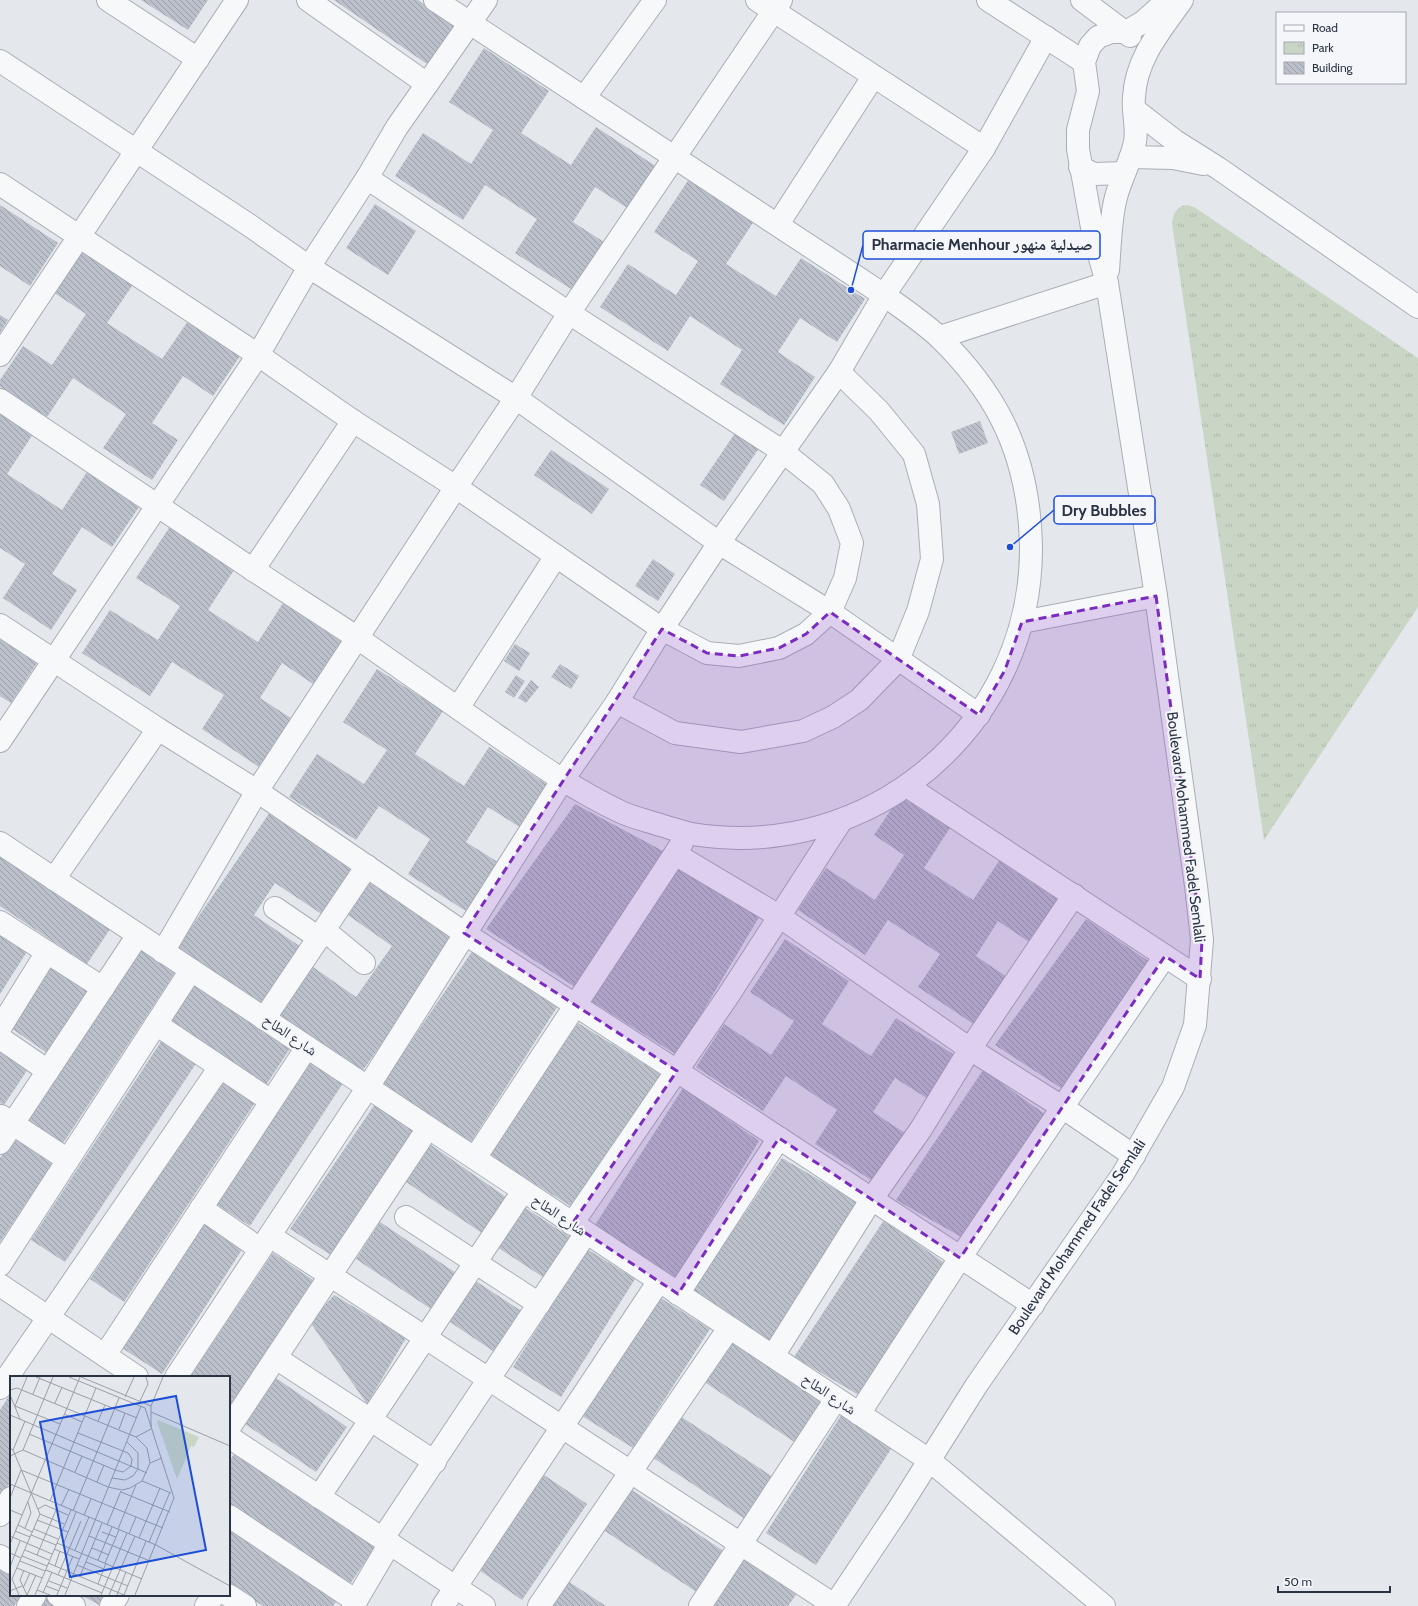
<svg xmlns="http://www.w3.org/2000/svg" width="1418" height="1606" font-family="Cabin,'Noto Naskh Arabic',sans-serif">
  <style>
    .park { fill: url(#park-tufts) }
    .building { fill: url(#building-back-hatch) }
    .lines { fill: none; stroke-linecap: round; stroke-linejoin: round }
    .minor-casing { stroke: #a9aeb7; stroke-width: 24 }
    .minor { stroke: #f7f8fa; stroke-width: 22 }
    .marked { fill: #7b2cbf; fill-opacity: 0.2; stroke: #7b2cbf; stroke-width: 3; stroke-dasharray: 8 5; stroke-linejoin: round }
    .labels { text-anchor: middle; stroke-width: 4; stroke-linejoin: round; paint-order: stroke }
    .street-label { font-size: 15px; fill: #2b3445; stroke: #f4f6f9 }
    .inset-road { fill: none; stroke: #9a9fa9; stroke-width: 1 }
    .view { fill: #1d4ed8; fill-opacity: 0.15; stroke: #1d4ed8; stroke-width: 2 }
    .inset-edge { fill: none; stroke: #2b3445; stroke-width: 2 }
    .leader { fill: none; stroke: #1d4ed8; stroke-width: 1.5 }
    .callout-dot { fill: #1d4ed8; stroke: #f4f6f9; stroke-width: 1.5 }
    .callout { fill: #f4f6f9; stroke: #1d4ed8; stroke-width: 1.5 }
    .callout-label { font-size: 16px; text-anchor: middle; font-weight: bold; fill: #2b3445 }
  </style>
  <defs>
    <pattern id="park-tufts" width="24" height="20" patternUnits="userSpaceOnUse"><rect width="24" height="20" fill="#c9d6c5"/><path d="M3 7l-1-3M5 7V3M7 7l1-3M15 17l-1-3M17 17v-4M19 17l1-3" fill="none" stroke="#adb8ab"/></pattern>
    <pattern id="building-back-hatch" width="6" height="6" patternUnits="userSpaceOnUse"><rect width="6" height="6" fill="#bbc0ca"/><path d="M-1 5l2 2M0 0l6 6M5-1l2 2" fill="none" stroke="#989da6"/></pattern>
  </defs>
  <rect width="100%" height="100%" fill="#e4e7ec"/>
  <!-- park -->
  <path class="park" d="M1187,205L1194,207L1418,358V607L1264,840L1172,224C1173,214 1176,206 1187,205Z"/>
  <!-- building -->
  <g class="building">
    <path d="M141,0H208L188,30Z"/>
    <path d="M334,0H418L457,27L430,66Z"/>
    <path d="M484,48L549,91L521,133L571,165L596,127L660,169L632,211L595,187L573,222L610,246L579,294L515,253L537,219L485,185L463,220L395,176L423,133L471,164L493,130L449,102Z"/>
    <path d="M689,179L754,221L726,264L776,296L801,258L865,299L837,342L800,318L778,352L815,377L784,425L720,384L742,350L690,316L668,351L600,307L628,264L676,295L698,261L654,232Z"/>
    <path d="M375,204L416,231L388,275L346,248Z"/>
    <path d="M0,205L58,243L30,286L0,266Z"/>
    <path d="M82,249L134,283L107,323L162,359L188,321L240,356L213,396L183,376L152,423L178,440L152,480L103,448L126,414L73,378L47,417L0,387V380L23,346L52,365L86,314L53,292Z"/>
    <path d="M0,315L8,320L0,333Z"/>
    <path d="M0,412L33,434L7,474L62,510L87,472L139,507L112,547L82,527L52,574L77,590L51,630L3,598L25,564L0,548Z"/>
    <path d="M980,421L988,443L959,454L951,432Z"/>
    <path d="M737,430L761,445L724,501L700,485Z"/>
    <path d="M551,450L609,489L592,514L534,475Z"/>
    <path d="M171,525L236,567L208,610L258,642L283,603L347,645L319,688L282,663L260,698L297,722L265,771L202,729L224,695L172,662L150,696L82,653L110,610L158,640L180,606L136,578Z"/>
    <path d="M653,559L675,574L658,601L635,586Z"/>
    <path d="M0,638L37,663L11,703L0,696Z"/>
    <path d="M515,644L530,653L519,671L504,661Z"/>
    <path d="M560,664L579,676L571,689L551,677Z"/>
    <path d="M377,669L443,711L415,754L464,786L489,747L554,789L526,831L488,807L466,842L504,866L472,915L408,874L430,839L379,806L356,840L289,797L317,754L364,784L387,750L343,722Z"/>
    <path d="M516,675L525,681L514,698L505,692Z"/>
    <path d="M531,680L539,687L526,703L518,698Z"/>
    <path d="M900,796L950,828L924,868L973,900L999,861L1063,903L1035,946L998,921L976,956L1013,981L981,1029L918,987L940,954L888,920L865,955L798,910L826,868L875,900L904,855L874,835Z"/>
    <path d="M575,804L665,852L575,987L486,929Z"/>
    <path d="M270,812L355,869L323,915L275,883L254,915L301,947L262,1005L177,948Z"/>
    <path d="M0,851L112,926L87,964L0,906Z"/>
    <path d="M680,864L761,914L677,1055L588,999Z"/>
    <path d="M369,879L455,939L361,1073L279,1016L313,967L356,997L392,946L345,913Z"/>
    <path d="M1086,919L1153,964L1067,1092L995,1045Z"/>
    <path d="M0,932L28,950L0,994Z"/>
    <path d="M785,939L849,981L822,1024L871,1056L896,1018L961,1059L933,1102L895,1078L873,1112L911,1137L879,1185L815,1144L837,1110L786,1076L763,1111L696,1067L724,1024L771,1055L794,1021L750,992Z"/>
    <path d="M142,944L178,968L60,1148L24,1124Z"/>
    <path d="M473,950L561,1001L471,1142L382,1084Z"/>
    <path d="M50,965L90,992L47,1053L8,1026Z"/>
    <path d="M194,985L291,1047L266,1085L169,1023Z"/>
    <path d="M578,1023L667,1078L577,1210L489,1155Z"/>
    <path d="M162,1040L197,1062L65,1262L31,1240Z"/>
    <path d="M0,1046L30,1066L4,1105L0,1103Z"/>
    <path d="M309,1061L343,1083L250,1226L216,1204Z"/>
    <path d="M983,1070L1049,1117L963,1238L896,1200Z"/>
    <path d="M222,1079L256,1101L124,1302L90,1279Z"/>
    <path d="M683,1088L759,1141L676,1278L595,1225Z"/>
    <path d="M375,1104L415,1131L331,1255L290,1229Z"/>
    <path d="M14,1138L52,1164L0,1242V1158Z"/>
    <path d="M431,1145L506,1197L482,1233L406,1182Z"/>
    <path d="M782,1158L862,1205L774,1344L693,1290Z"/>
    <path d="M521,1205L576,1241L549,1281L494,1245Z"/>
    <path d="M884,1220L950,1267L862,1397L794,1357Z"/>
    <path d="M204,1222L243,1248L162,1374L122,1348Z"/>
    <path d="M380,1222L456,1273L431,1309L356,1259Z"/>
    <path d="M587,1249L635,1279L561,1397L513,1367Z"/>
    <path d="M273,1253L313,1280L229,1407V1377H190Z"/>
    <path d="M474,1280L529,1316L502,1357L447,1320Z"/>
    <path d="M334,1295L406,1338L367,1404L310,1322Z"/>
    <path d="M659,1297L710,1329L633,1448L582,1416Z"/>
    <path d="M728,1338L824,1401L796,1443L700,1379Z"/>
    <path d="M276,1378L347,1427L316,1472L245,1424Z"/>
    <path d="M11,1393V1481L0,1498V1410Z"/>
    <path d="M677,1414L773,1477L745,1519L649,1455Z"/>
    <path d="M842,1414L893,1446L816,1565L766,1533Z"/>
    <path d="M235,1453L375,1547L348,1587L229,1506V1461Z"/>
    <path d="M544,1475L587,1504L522,1600L479,1570Z"/>
    <path d="M629,1488L725,1552L698,1593L602,1529Z"/>
    <path d="M229,1527L338,1599L333,1606H263L229,1584Z"/>
    <path d="M744,1557L798,1592L788,1606H711Z"/>
    <path d="M0,1566L11,1572V1595H22L14,1606H0Z"/>
    <path d="M566,1580L606,1606H549Z"/>
    <path d="M46,1595L62,1606H39Z"/>
    <path d="M81,1595H108L101,1606Z"/>
  </g>
  <g class="lines">
    <defs>
      <g id="minor">
        <path d="M108,0L198,59"/>
        <path d="M308,0L427,84"/>
        <path d="M757,0L984,148"/>
        <path d="M988,0L1084,62"/>
        <path d="M1082,0L1130,36"/>
        <path d="M0,61L249,225L309,267L516,398L719,543L830,612L979,715"/>
        <path d="M584,98L655,0"/>
        <path d="M1135,110L1175,141L1218,168L1418,307"/>
        <path d="M1131,157L1173,158L1203,164"/>
        <path d="M1080,167L1094,174L1124,173"/>
        <path d="M0,184L258,355L353,421L456,487L662,629L707,653L739,656L779,648L806,634L830,612L845,578L852,543L839,509L823,484L782,451L569,313L367,178"/>
        <path d="M778,224L873,77"/>
        <path d="M1108,270C1110,246 1110,220 1116,197C1121,178 1131,161 1135,142C1138,127 1132,112 1134,97C1136,58 1161,30 1182,0"/>
        <path d="M940,337L1107,283"/>
        <path d="M0,355L237,0"/>
        <path d="M0,400C84,456 168,513 252,569C288,593 325,616 362,641C404,671 447,700 489,730C532,760 574,790 621,812C634,818 648,821 660,825C671,828 681,832 692,834C870,863 1033,726 1031,545C1030,502 1021,457 1001,418C986,389 965,363 942,340C925,323 903,309 884,295L435,0"/>
        <path d="M253,570L353,421"/>
        <path d="M1022,622L1156,596"/>
        <path d="M0,625L158,729L257,791L464,933L677,1071L1033,1305"/>
        <path d="M617,702L675,733L741,742L803,731L833,717L859,700L898,660L918,611L932,559L928,504L914,454L879,411L839,372"/>
        <path d="M458,708L556,556"/>
        <path d="M0,741L258,355L309,267L367,178L397,127L486,0"/>
        <path d="M907,786L1200,979"/>
        <path d="M0,843L929,1460L1104,1606"/>
        <path d="M675,854L779,916L970,1049L1062,1107L1134,1156"/>
        <path d="M54,879L158,729"/>
        <path d="M275,908L319,938"/>
        <path d="M0,922L103,988"/>
        <path d="M324,930L364,963"/>
        <path d="M163,952L257,791L456,487L516,398L569,313L781,0"/>
        <path d="M264,1019L367,866"/>
        <path d="M156,1024L271,1101"/>
        <path d="M0,1028L47,952"/>
        <path d="M0,1038L48,1071"/>
        <path d="M1,1116L68,1160"/>
        <path d="M0,1143L138,935"/>
        <path d="M475,1158L682,843"/>
        <path d="M201,1208L260,1249"/>
        <path d="M406,1217L539,1304"/>
        <path d="M572,1224L728,996L841,821"/>
        <path d="M270,1236L834,1605"/>
        <path d="M0,1265L191,970"/>
        <path d="M0,1285L137,1377"/>
        <path d="M678,1294L779,1138"/>
        <path d="M105,1355L307,1047"/>
        <path d="M773,1356L871,1200L921,1129L970,1049L1074,895"/>
        <path d="M276,1358L435,1462"/>
        <path d="M176,1377L368,1087L562,781L617,702L662,629L719,543L839,372L884,295L984,148L1046,37"/>
        <path d="M0,1388L220,1067"/>
        <path d="M859,1414L960,1258L1165,956"/>
        <path d="M229,1428L428,1128"/>
        <path d="M229,1437L484,1606"/>
        <path d="M319,1497L523,1191"/>
        <path d="M0,1515L11,1498"/>
        <path d="M229,1516L356,1601"/>
        <path d="M383,1538L586,1233"/>
        <path d="M0,1556L11,1563"/>
        <path d="M58,1595L74,1606"/>
        <path d="M228,1595L245,1606"/>
        <path d="M28,1606L35,1595"/>
        <path d="M111,1606L118,1595"/>
        <path d="M206,1606L214,1595"/>
        <path d="M353,1606L390,1543"/>
        <path d="M443,1606L659,1281"/>
        <path d="M539,1606L729,1328"/>
        <path d="M700,1606L836,1399"/>
        <path d="M834,1606L898,1510L976,1386L1123,1174L1173,1087L1195,1025L1202,940L1196,886L1156,596L1107,283L1093,233L1078,149V130L1088,91L1084,62L1090,46L1098,37L1111,32H1126L1143,22L1161,6L1165,0"/>
      </g>
    </defs>
    <!-- minor casing -->
    <use href="#minor" class="minor-casing"/>
    <!-- minor -->
    <use href="#minor" class="minor"/>
  </g>
  <!-- marked area -->
  <path class="marked" d="M1156,596L1202,940L1200,979L1165,956L960,1258L779,1138L678,1294L572,1224L677,1071L464,933L662,629L707,653L739,656L779,648L806,634L830,612L979,715L1005,670L1022,622Z"/>
  <g class="labels">
    <!-- street labels -->
    <g class="street-label">
      <text transform="translate(1186 827) rotate(83)" y="5">Boulevard Mohammed Fadel Semlali</text>
      <text transform="translate(290 1035) rotate(34)" y="5">شارع الطاح</text>
      <text transform="translate(559 1215) rotate(34)" y="5">شارع الطاح</text>
      <text transform="translate(1077 1237) rotate(-56)" y="5">Boulevard Mohammed Fadel Semlali</text>
      <text transform="translate(829 1394) rotate(34)" y="5">شارع الطاح</text>
    </g>
  </g>
  <!-- overview -->
  <g transform="translate(10 1376)">
    <rect width="220" height="220" fill="#e4e7ec"/>
    <path d="M148,44L189,61L184,71L181,70L167,103L147,46Z" fill="#c9d6c5"/>
    <path class="inset-road" d="M26,1L127,42M59,1L135,32M71,1L141,30M0,14L7,12L126,61L137,72L140,87L132,105L120,112L112,114L98,111L13,74M23,18L30,1M0,19L10,43M115,21L124,1M130,25L138,8L136,1M45,27L52,11M5,30L50,48M5,30L17,1M141,36L220,70M54,38L72,46M0,39L137,97M88,45L95,29M141,51V30L153,1M109,53L115,37M19,58L105,94L113,96L121,90L122,83L118,77L68,57M126,61L141,53M0,72L3,74L30,138L2,203L9,219M3,74L15,45M0,80L13,74L43,1M140,87L152,82M65,96L72,80M102,102L115,104L123,100L128,93V77L117,66M132,105L161,117M87,106L94,89M0,108L146,169L220,210M111,116L160,136M0,122L11,94L153,152M40,125L86,12M51,130L59,113M28,133L35,129L58,139M0,134L12,139M63,135L109,22M30,138L54,148M74,139L81,123M27,144L58,156M8,149L22,156M97,149L111,115M15,152L21,137L18,126M24,153L48,163M108,153L126,109M5,155L20,161M92,156L106,161M119,158L126,141M21,159L46,169M0,160L42,178M79,160L140,185M129,162L150,112M139,166L160,116M47,167L132,203M0,168L70,1M53,169L66,136M82,172L99,179M44,173L69,183M15,174L39,184M65,174L79,141M0,177L11,182M27,179L46,134M12,180L37,190M88,184L102,151M10,185L35,195M76,186L94,193M38,187L114,219M95,187L109,154M67,189L118,210M45,190L50,175M0,191L10,165M7,192L32,202M14,194L10,204L17,219M36,194L92,217M48,199L71,145M70,200L92,147M39,205L57,212M88,208L96,187M36,210L49,215M13,212L20,197M27,214L40,219M0,215L12,210M33,217L42,196M17,219L26,199M25,219L61,134M47,219L63,180M55,219L131,30M91,219L117,157M99,219L125,160M107,219L116,196M114,219L136,165M125,219L164,122L135,32"/>
    <path class="view" d="M166,20L196,174L60,201L30,46Z"/>
    <rect width="220" height="220" class="inset-edge"/>
  </g>
  <!-- callouts -->
  <path class="leader" d="M851 290L863 245M1010 547L1054 510"/>
  <g class="callout-dot">
    <circle cx="851" cy="290" r="4"/>
    <circle cx="1010" cy="547" r="4"/>
  </g>
  <g class="callout">
    <rect x="863" y="231" width="237" height="28" rx="4"/>
    <rect x="1054" y="496" width="101" height="28" rx="4"/>
  </g>
  <g class="callout-label">
    <text x="982" y="250">Pharmacie Menhour صيدلية منهور</text>
    <text x="1104" y="516">Dry Bubbles</text>
  </g>
  <!-- legend -->
  <rect x="1276" y="12" width="130" height="72" fill="#f4f6f9" stroke="#a4a8b1"/>
  <rect x="1284" y="25" width="20" height="6" fill="#f7f8fa" stroke="#a4a8b1"/>
  <text x="1312" y="32" font-size="12" fill="#2b3445">Road</text>
  <rect x="1284" y="42" width="20" height="12" fill="url(#park-tufts)" stroke="#a4a8b1"/>
  <text x="1312" y="52" font-size="12" fill="#2b3445">Park</text>
  <rect x="1284" y="62" width="20" height="12" fill="url(#building-back-hatch)" stroke="#a4a8b1"/>
  <text x="1312" y="72" font-size="12" fill="#2b3445">Building</text>
  <!-- scale -->
  <path d="M1278 1586v6h112v-6" fill="none" stroke="#2b3445" stroke-width="2"/>
  <text x="1284" y="1586" font-size="12" fill="#2b3445" stroke="#f4f6f9" stroke-width="3" paint-order="stroke">50 m</text>
</svg>
